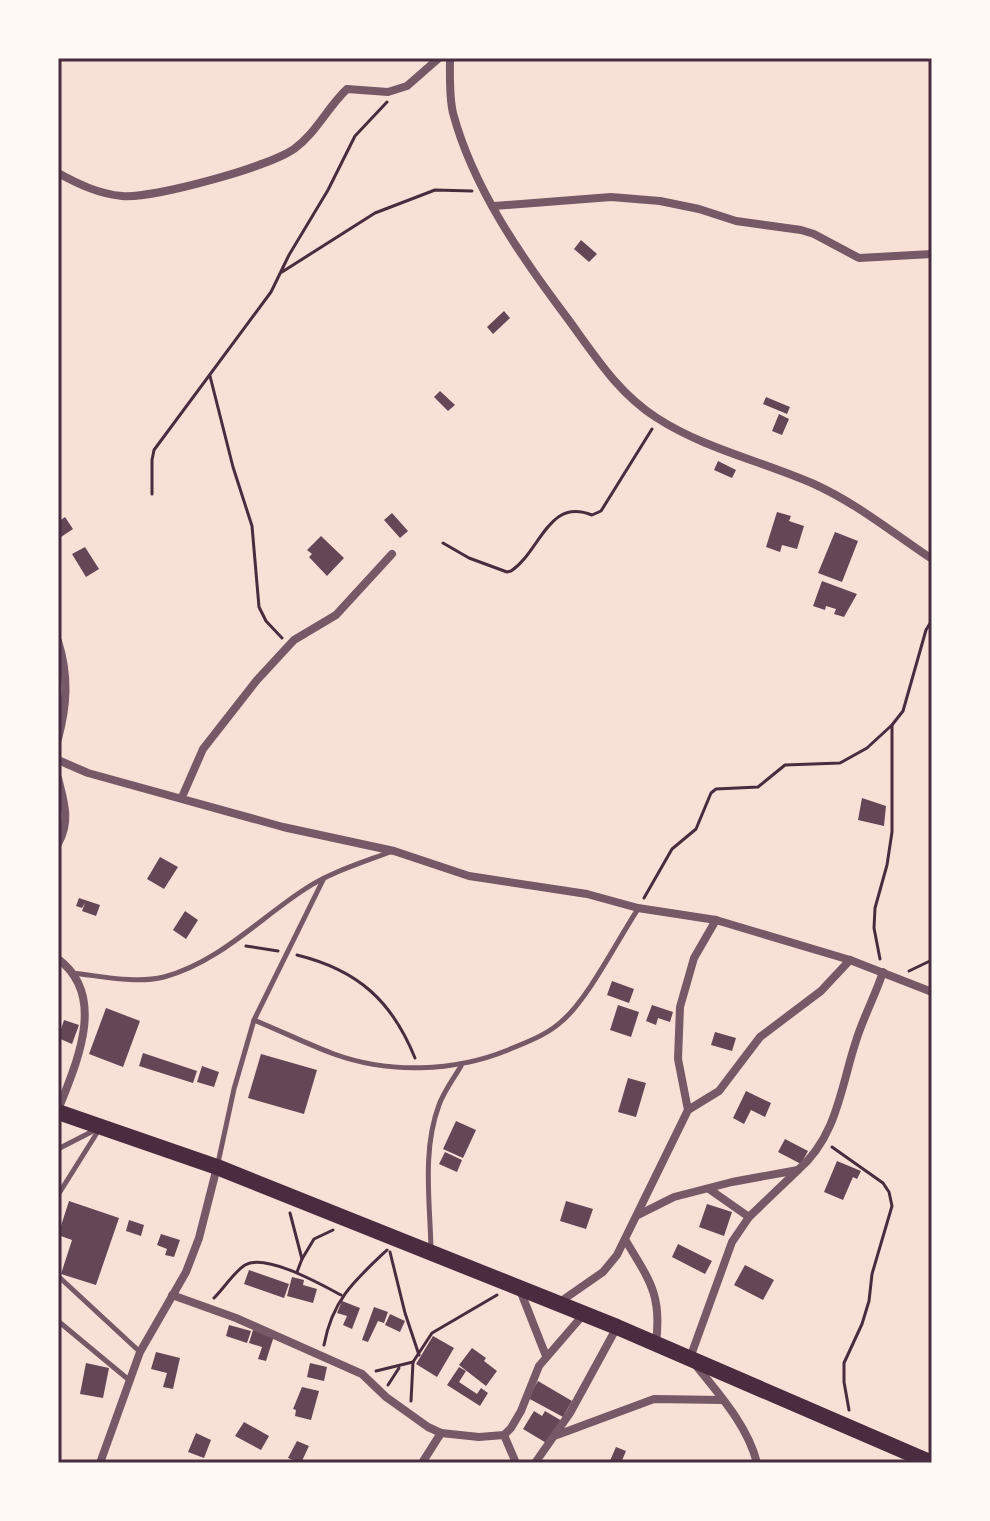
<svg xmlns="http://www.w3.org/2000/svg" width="990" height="1521" font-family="'DM Sans',sans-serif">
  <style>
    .building { fill: #644757 }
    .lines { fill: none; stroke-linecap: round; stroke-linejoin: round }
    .path { stroke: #4a2c40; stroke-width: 3 }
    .service { stroke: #755966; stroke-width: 5 }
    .minor { stroke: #755966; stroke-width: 8 }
    .trunk { stroke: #4a2c40; stroke-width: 16 }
    .neatline { fill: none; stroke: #4a2c40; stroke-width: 3 }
  </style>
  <rect width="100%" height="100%" fill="#f7e1d7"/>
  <!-- building -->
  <g class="building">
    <path d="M581,240L597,254L589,262L574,249Z"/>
    <path d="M504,311L510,318L493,334L487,327Z"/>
    <path d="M440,391L455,405L448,411L434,397Z"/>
    <path d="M766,397L790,407L787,414L763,404Z"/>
    <path d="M779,414L789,419L782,435L772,431Z"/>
    <path d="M718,461L736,470L732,478L714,470Z"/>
    <path d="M777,512L791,516L789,521L804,526L797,549L782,545L780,552L766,547Z"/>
    <path d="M392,513L408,531L400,538L384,520Z"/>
    <path d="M65,517L73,529L58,539V522Z"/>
    <path d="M835,532L858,541L842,582L818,573Z"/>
    <path d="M321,536L344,558L327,576L309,557L312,554L307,550Z"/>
    <path d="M85,547L99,569L86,577L72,554Z"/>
    <path d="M822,581L857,594L844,617L834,614L836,609L826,606L825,610L813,606Z"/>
    <path d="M862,798L886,806L884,826L858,820Z"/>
    <path d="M160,857L178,867L164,889L147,879Z"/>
    <path d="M79,898L100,905L96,916L82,911L85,903L82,908L76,906Z"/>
    <path d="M185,911L198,920L186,939L173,930Z"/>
    <path d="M612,981L634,989L629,1003L607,995Z"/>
    <path d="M618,1005L639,1012L631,1037L610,1030Z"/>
    <path d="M652,1005L673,1012L670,1022L658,1018L656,1025L646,1021Z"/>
    <path d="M106,1008L140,1021L123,1067L89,1054Z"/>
    <path d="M64,1020L79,1025L72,1044L58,1038Z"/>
    <path d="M715,1032L736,1038L732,1051L711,1045Z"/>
    <path d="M143,1053L197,1071L193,1083L139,1066Z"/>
    <path d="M261,1054L317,1070L304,1114L248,1098Z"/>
    <path d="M202,1066L219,1072L214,1087L197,1082Z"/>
    <path d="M628,1078L646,1083L636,1117L618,1112Z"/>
    <path d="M746,1091L771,1103L765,1117L751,1110L744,1124L733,1118Z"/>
    <path d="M456,1121L476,1130L463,1158L443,1149Z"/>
    <path d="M785,1139L808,1151L801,1164L778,1152Z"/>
    <path d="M445,1152L462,1160L457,1172L439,1164Z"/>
    <path d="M837,1161L861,1171L857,1179L853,1177L843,1200L824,1192Z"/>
    <path d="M69,1201L119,1218L96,1285L61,1274L72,1240L58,1235Z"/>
    <path d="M566,1201L593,1209L586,1229L560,1221Z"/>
    <path d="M707,1204L732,1212L724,1236L699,1227Z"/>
    <path d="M129,1220L144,1225L141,1236L126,1231Z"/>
    <path d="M161,1234L180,1240L174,1257L165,1255L167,1249L157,1245Z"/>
    <path d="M678,1244L712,1261L705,1274L672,1257Z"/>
    <path d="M745,1265L774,1280L763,1300L734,1285Z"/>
    <path d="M249,1270L289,1284L284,1298L244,1284Z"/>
    <path d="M292,1277L304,1280L303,1285L317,1289L313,1303L287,1296Z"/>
    <path d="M342,1301L360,1308L352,1329L343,1325L347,1316L337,1313Z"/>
    <path d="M374,1307L388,1312L384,1323L378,1321L368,1342L362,1340Z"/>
    <path d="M390,1314L405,1321L400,1332L385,1325Z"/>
    <path d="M229,1325L251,1331L247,1343L226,1336Z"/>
    <path d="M253,1330L274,1336L266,1361L258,1359L262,1347L249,1343Z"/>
    <path d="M433,1336L454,1348L437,1377L416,1364Z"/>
    <path d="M472,1348L486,1358L484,1361L497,1371L486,1386L459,1365Z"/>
    <path d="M156,1352L180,1358L173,1389L163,1387L167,1373L151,1369Z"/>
    <path d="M86,1363L109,1368L103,1398L80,1394Z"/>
    <path d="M310,1363L327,1367L324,1381L307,1377Z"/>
    <path d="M459,1367L466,1371L459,1382L477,1394L481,1388L488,1393L480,1406L447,1385Z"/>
    <path d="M538,1381L572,1401L563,1417L528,1398Z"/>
    <path d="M302,1387L319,1391L311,1420L295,1416L296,1410L293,1409Z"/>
    <path d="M534,1411L542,1416L545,1411L562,1421L548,1444L523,1429Z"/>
    <path d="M244,1422L269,1436L261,1450L235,1436Z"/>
    <path d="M196,1433L211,1440L204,1458L188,1452Z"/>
    <path d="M297,1441L309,1446L301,1463L288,1458Z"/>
    <path d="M616,1447L626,1451L621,1463H609Z"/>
  </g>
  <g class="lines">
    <!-- path -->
    <g class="path">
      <path d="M282,272L375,213L435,190L472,191"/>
      <path d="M210,376L233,467L252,526L259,607L266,621L282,638"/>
      <path d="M152,494V460L154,450L271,292L289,255L328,190L355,136L387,102"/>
      <path d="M443,543L469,558L507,572L511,571C541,551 548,497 592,515L601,511L652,429"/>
      <path d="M932,621V609"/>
      <path d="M644,898L672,849L696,829L711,793L716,789L758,787L785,765L840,763L867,748L892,725L903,711L926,630L932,620"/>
      <path d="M246,946L278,951"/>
      <path d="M297,955C358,970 392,1001 415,1058"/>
      <path d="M880,959L874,928L875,908L887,865L892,832V725"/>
      <path d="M909,971L932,960"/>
      <path d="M832,1147L883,1183L889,1192L892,1206L872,1274L869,1301L862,1324L844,1363V1382L849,1410"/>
      <path d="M290,1213L302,1259L297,1272"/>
      <path d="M390,1252L405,1313L419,1355"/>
      <path d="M302,1259L314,1239L333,1230"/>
      <path d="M214,1298C224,1288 234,1272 245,1265C266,1253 322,1285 341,1295"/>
      <path d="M324,1345C332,1300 355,1280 387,1250"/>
      <path d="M376,1371L413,1362L432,1333L497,1295"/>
      <path d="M388,1385L399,1368"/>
      <path d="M411,1401L413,1362"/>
    </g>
    <!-- service -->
    <g class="service">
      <path d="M72,973C101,976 135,984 164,977C218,963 260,918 305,889C331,872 361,863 390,852"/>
      <path d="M254,1020C281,1031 307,1044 334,1054C389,1074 454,1072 508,1050C527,1042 547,1035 562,1021C588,999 618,939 638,909"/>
      <path d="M58,1149L97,1129"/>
      <path d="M218,1163L234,1089L254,1020L324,878"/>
      <path d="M58,1195L100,1128"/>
      <path d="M431,1249C430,1202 422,1150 439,1105C444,1091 454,1078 461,1066"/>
      <path d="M58,1276L140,1352"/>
      <path d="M58,1321L129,1380"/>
    </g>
    <!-- minor -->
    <g class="minor">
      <path d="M450,58C450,76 449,96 453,113C473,188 522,258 568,319C595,356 618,393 657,418C705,449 762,461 814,484C856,503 893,533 932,559"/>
      <path d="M58,173C78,184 99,194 122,196C152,199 268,167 294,149C316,133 327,108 347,89L388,92L407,86L439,58"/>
      <path d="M494,206L611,197L660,201L699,209L736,221L801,230L814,234L859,258L932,254"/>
      <path d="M58,641C69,676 67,705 58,739"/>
      <path d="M58,760L88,773L283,827L394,851L469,876L587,894L638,908L716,920L850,960L932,992"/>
      <path d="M58,778C64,802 71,821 58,844"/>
      <path d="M182,797L203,749L257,680L294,640L336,615L392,554"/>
      <path d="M58,959C108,996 76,1064 58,1110"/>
      <path d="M688,1110L719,1091L760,1037L821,991L850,960"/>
      <path d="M709,1189L749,1217"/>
      <path d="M638,1215L674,1197L732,1182L798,1170C837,1137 841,1086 856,1041C863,1018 875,996 883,972"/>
      <path d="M626,1241C650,1281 662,1295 656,1343"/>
      <path d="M520,1290L546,1356"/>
      <path d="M172,1295L236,1318L362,1374L386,1397L428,1427L441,1433L479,1437L504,1435L511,1428L521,1411L539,1366L583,1315"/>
      <path d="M557,1304L603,1272L617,1255L688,1110L678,1059L680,1007L694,958L716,920"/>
      <path d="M504,1435L516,1463"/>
      <path d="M557,1435L654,1399L722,1400"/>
      <path d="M100,1463L140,1352L186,1272L199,1238L217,1167"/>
      <path d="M422,1463L441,1433"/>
      <path d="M535,1463L570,1413L617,1327"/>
      <path d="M757,1463C747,1423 715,1390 690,1358L732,1242L749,1217L798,1170"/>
    </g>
    <!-- trunk -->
    <path class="trunk" d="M58,1112L217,1167L617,1327L932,1463"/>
  </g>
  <!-- border -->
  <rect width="990" height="1521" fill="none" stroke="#fffaf5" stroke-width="120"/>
  <rect x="60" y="60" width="870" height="1401" class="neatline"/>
</svg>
